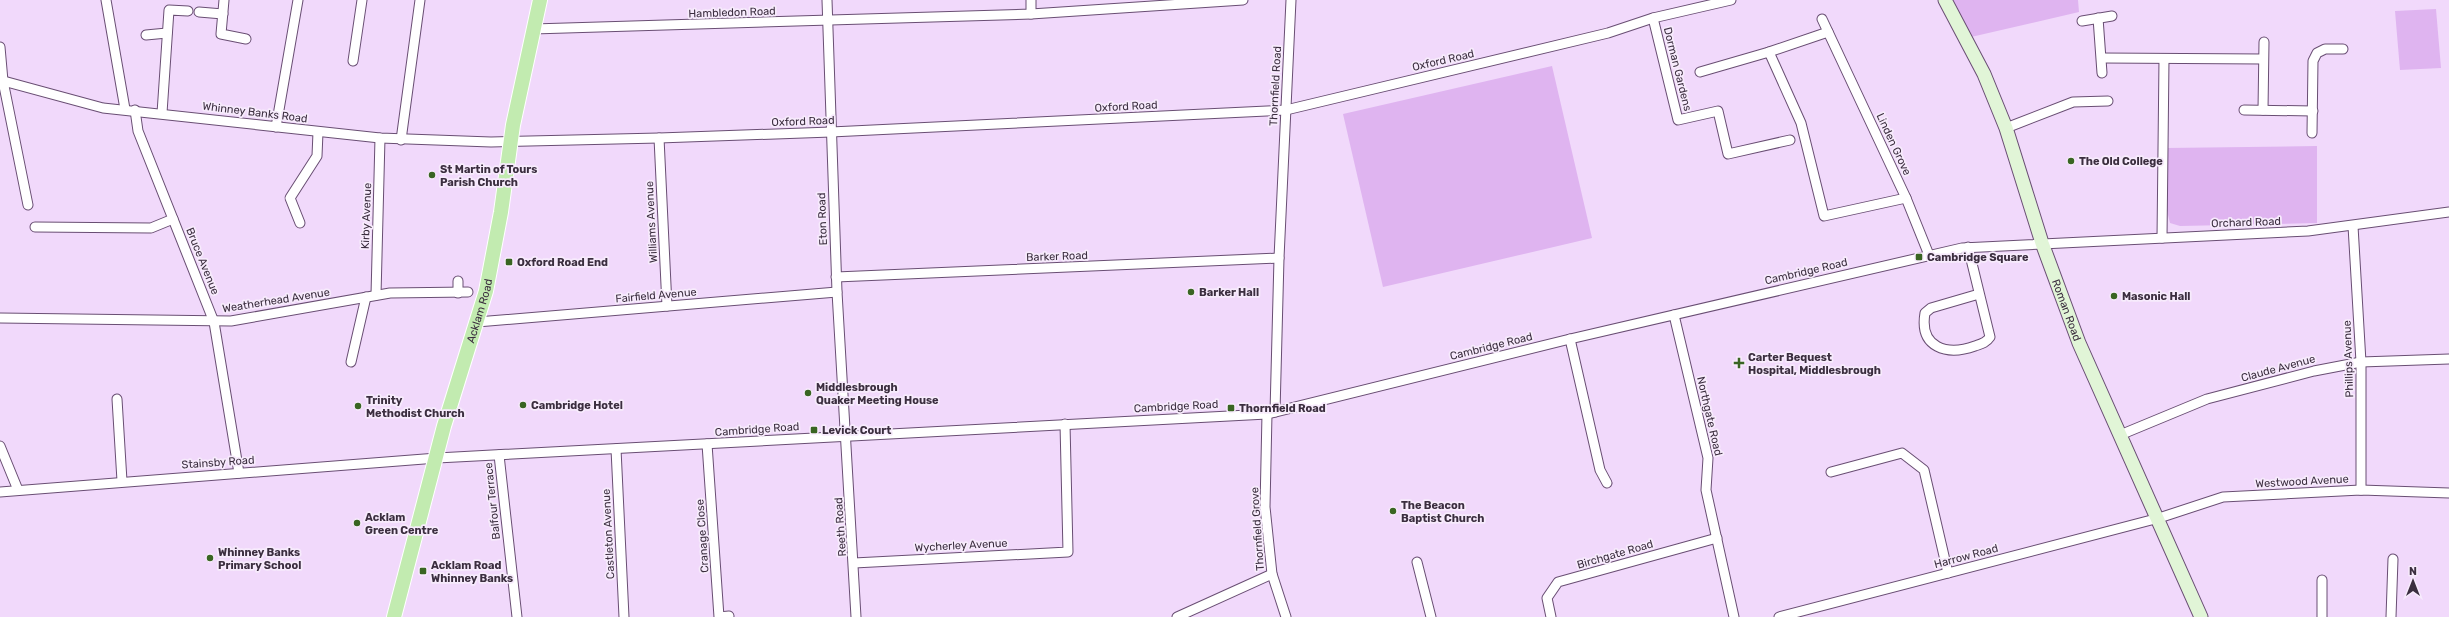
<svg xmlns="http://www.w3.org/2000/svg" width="2449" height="617" font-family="Rubik,sans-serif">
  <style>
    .green { fill: #dfb4f0 }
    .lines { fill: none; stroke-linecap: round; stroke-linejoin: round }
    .street-casing { stroke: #694e73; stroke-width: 11 }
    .secondary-casing { stroke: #694e73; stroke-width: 15 }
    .primary-casing { stroke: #fff; stroke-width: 16 }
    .street { stroke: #fff; stroke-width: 9 }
    .secondary { stroke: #e1f5d7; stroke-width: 13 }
    .primary { stroke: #c2ebb0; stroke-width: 14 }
    .poi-dot { fill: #396522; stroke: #f7ebfc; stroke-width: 1.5 }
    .labels { text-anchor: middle; stroke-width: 3.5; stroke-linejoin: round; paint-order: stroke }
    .street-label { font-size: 11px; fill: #3b2e3f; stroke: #f7ebfc }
    .poi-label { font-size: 11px; font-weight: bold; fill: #3b2e3f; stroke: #f7ebfc; text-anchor: start }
  </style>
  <rect width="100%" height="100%" fill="#f1d9fb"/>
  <!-- green -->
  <g class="green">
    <path d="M1950,0H2078L2079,12L1971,37Z"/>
    <path d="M2436,9L2441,68L2400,70L2395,11Z"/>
    <path d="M1552,66L1592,238L1383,287L1343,114Z"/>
    <path d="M2317,146V223L2180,226L2170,223L2167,211L2166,148Z"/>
  </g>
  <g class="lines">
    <defs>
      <g id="street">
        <path d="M106,0L125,109"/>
        <path d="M224,0L221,34L246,39"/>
        <path d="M827,0L837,292L856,617"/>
        <path d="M1031,0V14"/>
        <path d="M199,12L223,14"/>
        <path d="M1653,18L1678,120L1718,111L1728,154L1790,140"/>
        <path d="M2098,18L2102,73"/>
        <path d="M1822,19L1906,198L1929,255"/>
        <path d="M2082,21L2112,16"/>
        <path d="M533,29L1031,14L1243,0"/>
        <path d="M146,35L167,33"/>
        <path d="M0,47L3,81L28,205"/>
        <path d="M1769,52L1828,32"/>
        <path d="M2102,58L2263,59"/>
        <path d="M353,61L362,0"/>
        <path d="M1700,72L1769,52L1801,123L1824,216L1906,198"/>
        <path d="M0,80L103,108L380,138L491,142L659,138L831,132L1286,110L1608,33L1653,18L1731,0"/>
        <path d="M135,110L138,131L214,322L239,473"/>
        <path d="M2244,110L2313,111"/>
        <path d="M2263,110L2264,42"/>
        <path d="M162,113L169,10L188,11"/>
        <path d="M276,127L298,0"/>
        <path d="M2006,128L2073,102L2108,101"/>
        <path d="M2312,133L2313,61L2317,53L2325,49H2343"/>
        <path d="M659,138L667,306"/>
        <path d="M401,140L420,0"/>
        <path d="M300,223L290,198L317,156L318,132"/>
        <path d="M2353,226L2361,362V490"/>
        <path d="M35,227L151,228L173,219"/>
        <path d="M2162,238L2164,59"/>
        <path d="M1968,247L1990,337C1986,343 1981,344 1975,346C1947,356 1919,348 1925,313L1931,308L1979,294"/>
        <path d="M836,277L1279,258"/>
        <path d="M458,281V293"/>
        <path d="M376,295L380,138"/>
        <path d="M1674,315L1708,458L1706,490L1734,617"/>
        <path d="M0,318L231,321L390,293L468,292"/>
        <path d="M477,322L837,292"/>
        <path d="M1570,339L1600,470L1607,483"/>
        <path d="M351,362L366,297"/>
        <path d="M117,399L122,481"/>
        <path d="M1275,412L1279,258L1291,0"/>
        <path d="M1267,414L1265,507L1272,574L1286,617"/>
        <path d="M2120,435L2207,399L2314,371L2361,362L2449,359"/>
        <path d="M707,444L719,617L729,616"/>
        <path d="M0,446L18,490"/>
        <path d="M616,449L624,617"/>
        <path d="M499,455L517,617"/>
        <path d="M1831,472L1902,453L1924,470L1948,573"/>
        <path d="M0,492L437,458L1267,414L1570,339L1962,248L2308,231L2449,212"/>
        <path d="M1417,562L1431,617"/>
        <path d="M854,563L1068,552L1065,424"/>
        <path d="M1177,617L1272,574"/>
        <path d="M1551,617L1547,598L1558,582L1717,538"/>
        <path d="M1779,617L2159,518L2223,497L2361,490L2449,493"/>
        <path d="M2322,617V580"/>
        <path d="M2391,617L2393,559"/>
      </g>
      <g id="secondary">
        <path id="s1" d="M1945,0L1984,74L2006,128L2042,243L2079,343L2201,617"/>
      </g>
      <g id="primary">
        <path id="s2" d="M394,617L444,426L486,291L501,212L513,125L540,0"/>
      </g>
    </defs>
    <!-- street casing -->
    <use href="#street" class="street-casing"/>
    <!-- secondary casing -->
    <use href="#secondary" class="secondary-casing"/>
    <!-- primary casing -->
    <use href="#primary" class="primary-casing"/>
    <!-- street -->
    <use href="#street" class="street"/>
    <!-- secondary -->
    <use href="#secondary" class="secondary"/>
    <!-- primary -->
    <use href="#primary" class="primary"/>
  </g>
  <!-- markers -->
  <g class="poi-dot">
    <circle cx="2071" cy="161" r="4"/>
    <circle cx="432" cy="175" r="4"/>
    <rect x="1915" y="253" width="8" height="8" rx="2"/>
    <rect x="505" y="258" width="8" height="8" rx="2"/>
    <circle cx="1191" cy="292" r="4"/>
    <circle cx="2114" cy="296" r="4"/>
    <path d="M1737 357h4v4h4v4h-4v4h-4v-4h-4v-4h4z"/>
    <circle cx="808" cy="393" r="4"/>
    <circle cx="523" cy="405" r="4"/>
    <circle cx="358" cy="406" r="4"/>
    <rect x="1227" y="404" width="8" height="8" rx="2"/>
    <rect x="810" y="426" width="8" height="8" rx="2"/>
    <circle cx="1393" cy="511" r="4"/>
    <circle cx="357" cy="523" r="4"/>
    <circle cx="210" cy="558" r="4"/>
    <rect x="419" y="567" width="8" height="8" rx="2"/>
  </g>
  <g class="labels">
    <!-- street labels -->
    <g class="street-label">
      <text transform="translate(732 12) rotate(-2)" y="4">Hambledon Road</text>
      <text transform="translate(1443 60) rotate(-13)" y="4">Oxford Road</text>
      <text transform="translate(1678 69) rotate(76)" y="4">Dorman Gardens</text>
      <text transform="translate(1275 86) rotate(-87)" y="4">Thornfield Road</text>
      <text transform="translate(1126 106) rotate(-3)" y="4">Oxford Road</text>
      <text transform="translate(255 112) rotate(7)" y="4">Whinney Banks Road</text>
      <text transform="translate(803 121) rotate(-2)" y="4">Oxford Road</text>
      <text transform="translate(1894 144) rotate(65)" y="4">Linden Grove</text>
      <text transform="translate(366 216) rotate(-88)" y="4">Kirby Avenue</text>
      <text transform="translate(822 219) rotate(-92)" y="4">Eton Road</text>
      <text transform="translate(651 222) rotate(-93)" y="4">Williams Avenue</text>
      <text transform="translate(2246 222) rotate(-2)" y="4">Orchard Road</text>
      <text transform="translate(1057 256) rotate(-2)" y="4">Barker Road</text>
      <text transform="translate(203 261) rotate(68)" y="4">Bruce Avenue</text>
      <text transform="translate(1806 271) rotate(-13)" y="4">Cambridge Road</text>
      <text transform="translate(656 295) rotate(-5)" y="4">Fairfield Avenue</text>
      <text transform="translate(276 300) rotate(-9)" y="4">Weatherhead Avenue</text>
      <text dy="4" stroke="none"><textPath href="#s1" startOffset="334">Roman Road</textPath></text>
      <text dy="4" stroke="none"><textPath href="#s2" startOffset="318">Acklam Road</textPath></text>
      <text transform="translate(1491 346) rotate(-14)" y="4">Cambridge Road</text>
      <text transform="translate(2348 359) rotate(-92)" y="4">Phillips Avenue</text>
      <text transform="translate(2278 368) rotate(-15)" y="4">Claude Avenue</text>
      <text transform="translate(1176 406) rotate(-3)" y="4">Cambridge Road</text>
      <text transform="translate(1710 416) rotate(77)" y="4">Northgate Road</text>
      <text transform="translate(757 429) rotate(-4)" y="4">Cambridge Road</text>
      <text transform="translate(218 462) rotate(-4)" y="4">Stainsby Road</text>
      <text transform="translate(2302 481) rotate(-3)" y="4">Westwood Avenue</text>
      <text transform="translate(492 501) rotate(-96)" y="4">Balfour Terrace</text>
      <text transform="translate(840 527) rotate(-94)" y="4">Reeth Road</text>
      <text transform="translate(1257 529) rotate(-94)" y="4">Thornfield Grove</text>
      <text transform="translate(608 534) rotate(-93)" y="4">Castleton Avenue</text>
      <text transform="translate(702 536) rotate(-94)" y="4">Cranage Close</text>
      <text transform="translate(961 545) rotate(-3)" y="4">Wycherley Avenue</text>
      <text transform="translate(1615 554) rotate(-16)" y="4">Birchgate Road</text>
      <text transform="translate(1966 556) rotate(-15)" y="4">Harrow Road</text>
    </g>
    <!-- poi labels -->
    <g class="poi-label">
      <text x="2079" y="165">The Old College</text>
      <text x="440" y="173">St Martin of Tours<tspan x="440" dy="13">Parish Church</tspan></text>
      <text x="1927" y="261">Cambridge Square</text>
      <text x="517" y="266">Oxford Road End</text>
      <text x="1199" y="296">Barker Hall</text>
      <text x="2122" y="300">Masonic Hall</text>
      <text x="1748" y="361">Carter Bequest<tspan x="1748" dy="13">Hospital, Middlesbrough</tspan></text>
      <text x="816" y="391">Middlesbrough<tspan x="816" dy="13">Quaker Meeting House</tspan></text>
      <text x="366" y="404">Trinity<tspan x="366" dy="13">Methodist Church</tspan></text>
      <text x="531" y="409">Cambridge Hotel</text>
      <text x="1239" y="412">Thornfield Road</text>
      <text x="822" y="434">Levick Court</text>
      <text x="1401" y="509">The Beacon<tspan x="1401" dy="13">Baptist Church</tspan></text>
      <text x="365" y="521">Acklam<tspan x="365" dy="13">Green Centre</tspan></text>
      <text x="218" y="556">Whinney Banks<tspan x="218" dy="13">Primary School</tspan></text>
      <text x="431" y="569">Acklam Road<tspan x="431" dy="13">Whinney Banks</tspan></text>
    </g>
  </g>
  <!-- north arrow -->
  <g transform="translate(2413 581)" stroke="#f7ebfc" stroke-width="3" paint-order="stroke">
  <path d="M0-3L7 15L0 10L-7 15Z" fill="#3b2e3f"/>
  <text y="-6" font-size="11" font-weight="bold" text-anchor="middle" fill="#3b2e3f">N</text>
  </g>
</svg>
